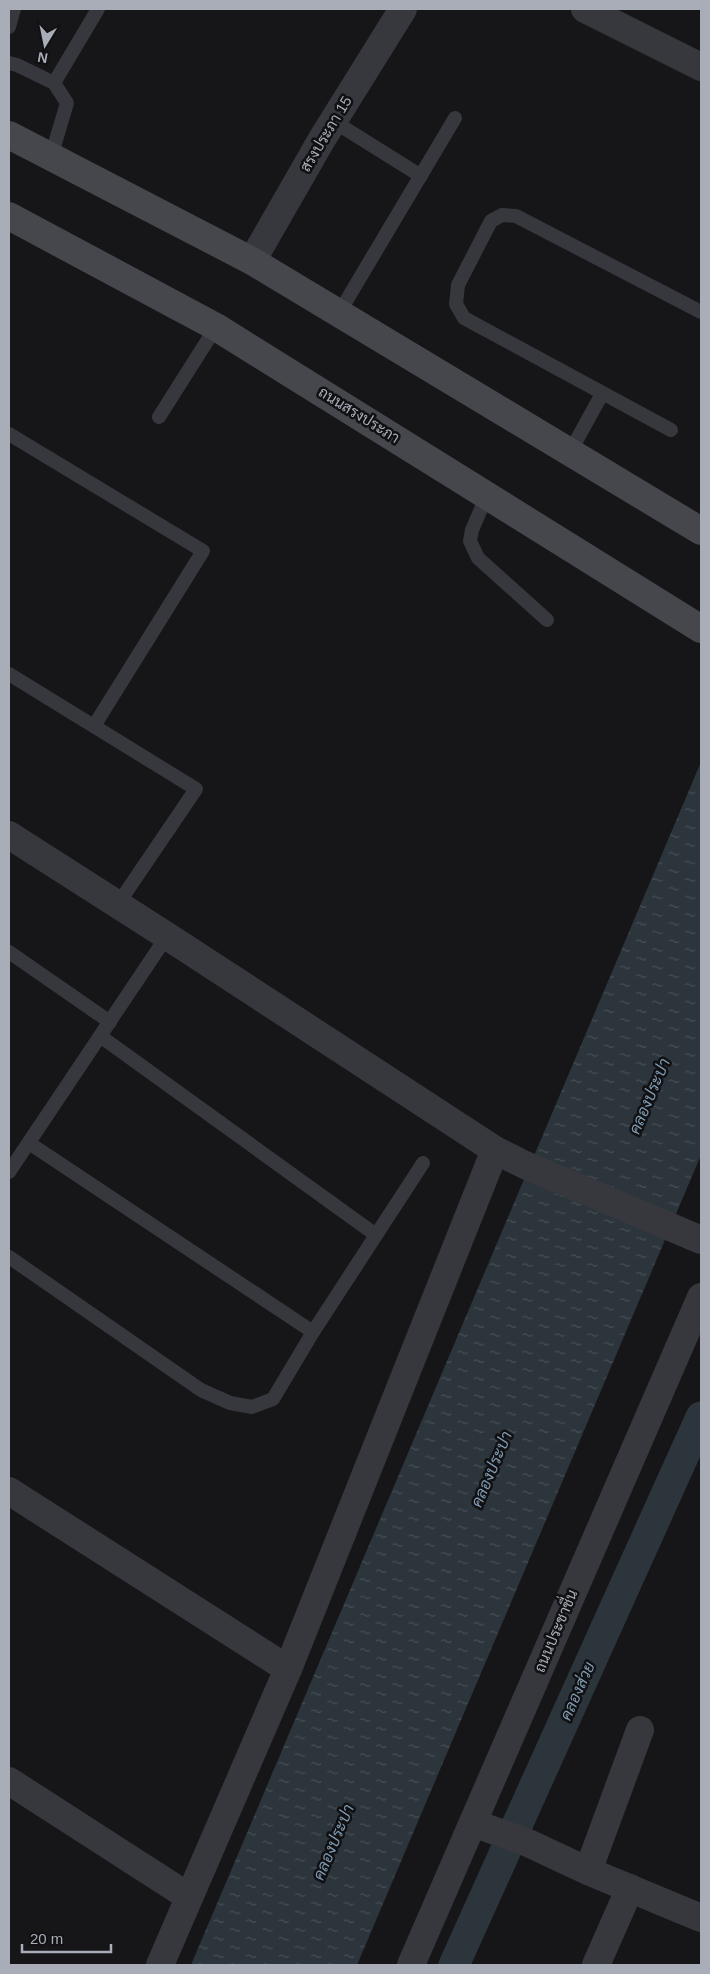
<svg xmlns="http://www.w3.org/2000/svg" width="710" height="1974" font-family="Helvetica,Sarabun,sans-serif">
  <style>
    .water { fill: url(#water-ripples) }
    .lines { fill: none; stroke-linecap: round; stroke-linejoin: round }
    .canal { stroke: #2c353c; stroke-width: 31 }
    .service { stroke: #37383d; stroke-width: 14 }
    .minor { stroke: #37383d; stroke-width: 28 }
    .secondary { stroke: #45474d; stroke-width: 28 }
    .labels { text-anchor: middle; stroke-width: 5; stroke-linejoin: round; paint-order: stroke }
    .street-label { font-size: 15px; fill: #a8adb8; stroke: #111113 }
    .water-label { font-size: 16px; font-style: italic; fill: #7f9bb3; stroke: #111113 }
  </style>
  <defs>
    <pattern id="water-ripples" width="26" height="14" patternUnits="userSpaceOnUse" patternTransform="scale(1.25)"><rect width="26" height="14" fill="#2c353c"/><path d="M2 4q2-2 4 0t4 0M15 11q2-2 4 0t4 0" fill="none" stroke="#485056"/></pattern>
  </defs>
  <rect width="100%" height="100%" fill="#161618"/>
  <!-- water -->
  <path class="water" d="M701,762V1155L357,1965H191Z"/>
  <g class="lines">
    <!-- canal -->
    <path class="canal" d="M454,1965L701,1417"/>
    <!-- service -->
    <g class="service">
      <path d="M9,27L14,9"/>
      <path d="M9,63L17,65L54,83L67,103L51,157"/>
      <path d="M54,83L98,9"/>
      <path d="M333,121L421,176"/>
      <path d="M339,313L455,118"/>
      <path d="M159,417L216,327"/>
      <path d="M671,430L464,318L456,304L458,285L491,221L502,215L516,216L701,312"/>
      <path d="M9,434L203,551L94,726"/>
      <path d="M570,452L602,394"/>
      <path d="M487,495L472,530L470,541L478,558L547,620"/>
      <path d="M9,674L196,789L118,904"/>
      <path d="M9,952L110,1022"/>
      <path d="M100,1036L376,1235"/>
      <path d="M29,1143L313,1332"/>
      <path d="M9,1172L167,936"/>
      <path d="M9,1257L201,1390L230,1403L252,1407L273,1399L313,1332L423,1163"/>
    </g>
    <!-- minor -->
    <g class="minor">
      <path d="M585,9L701,67"/>
      <path d="M252,261L322,139L403,9"/>
      <path d="M9,835L167,936L495,1150L525,1165L701,1240"/>
      <path d="M9,1491L288,1669"/>
      <path d="M9,1781L189,1897"/>
      <path d="M473,1823L526,1842L588,1871L701,1918"/>
      <path d="M588,1871L640,1730"/>
      <path d="M160,1965L288,1669L495,1150"/>
      <path d="M411,1965L701,1297"/>
      <path d="M596,1965L630,1888"/>
    </g>
    <!-- secondary -->
    <g class="secondary">
      <path d="M9,135L252,261L701,531"/>
      <path d="M9,216L216,327L701,629"/>
    </g>
  </g>
  <g class="labels">
    <!-- street labels -->
    <g class="street-label">
      <text transform="translate(326 134) rotate(-59)" y="5">สรงประภา 15</text>
      <text transform="translate(359 415) rotate(32)" y="5">ถนนสรงประภา</text>
      <text transform="translate(556 1631) rotate(-67)" y="5">ถนนประชาชื่น</text>
    </g>
    <!-- water labels -->
    <g class="water-label">
      <text transform="translate(649 1096) rotate(-67)" y="6">คลองประปา</text>
      <text transform="translate(491 1469) rotate(-67)" y="6">คลองประปา</text>
      <text transform="translate(577 1691) rotate(-66)" y="6">คลองส่วย</text>
      <text transform="translate(333 1842) rotate(-67)" y="6">คลองประปา</text>
    </g>
  </g>
  <!-- border -->
  <rect width="710" height="1974" fill="none" stroke="#a8adb8" stroke-width="20"/>
  <!-- north arrow -->
  <g transform="translate(45 45) rotate(190)" stroke="#111113" stroke-width="4" paint-order="stroke">
  <path d="M0-4L9 19L0 12L-9 19Z" fill="#a8adb8"/>
  <text y="-8" font-size="14" font-weight="bold" text-anchor="middle" fill="#a8adb8">N</text>
  </g>
  <!-- scale -->
  <path d="M22 1944v8h89v-8" fill="none" stroke="#a8adb8" stroke-width="2.5"/>
  <text x="30" y="1944" font-size="15" fill="#a8adb8" stroke="#111113" stroke-width="4" paint-order="stroke">20 m</text>
</svg>
